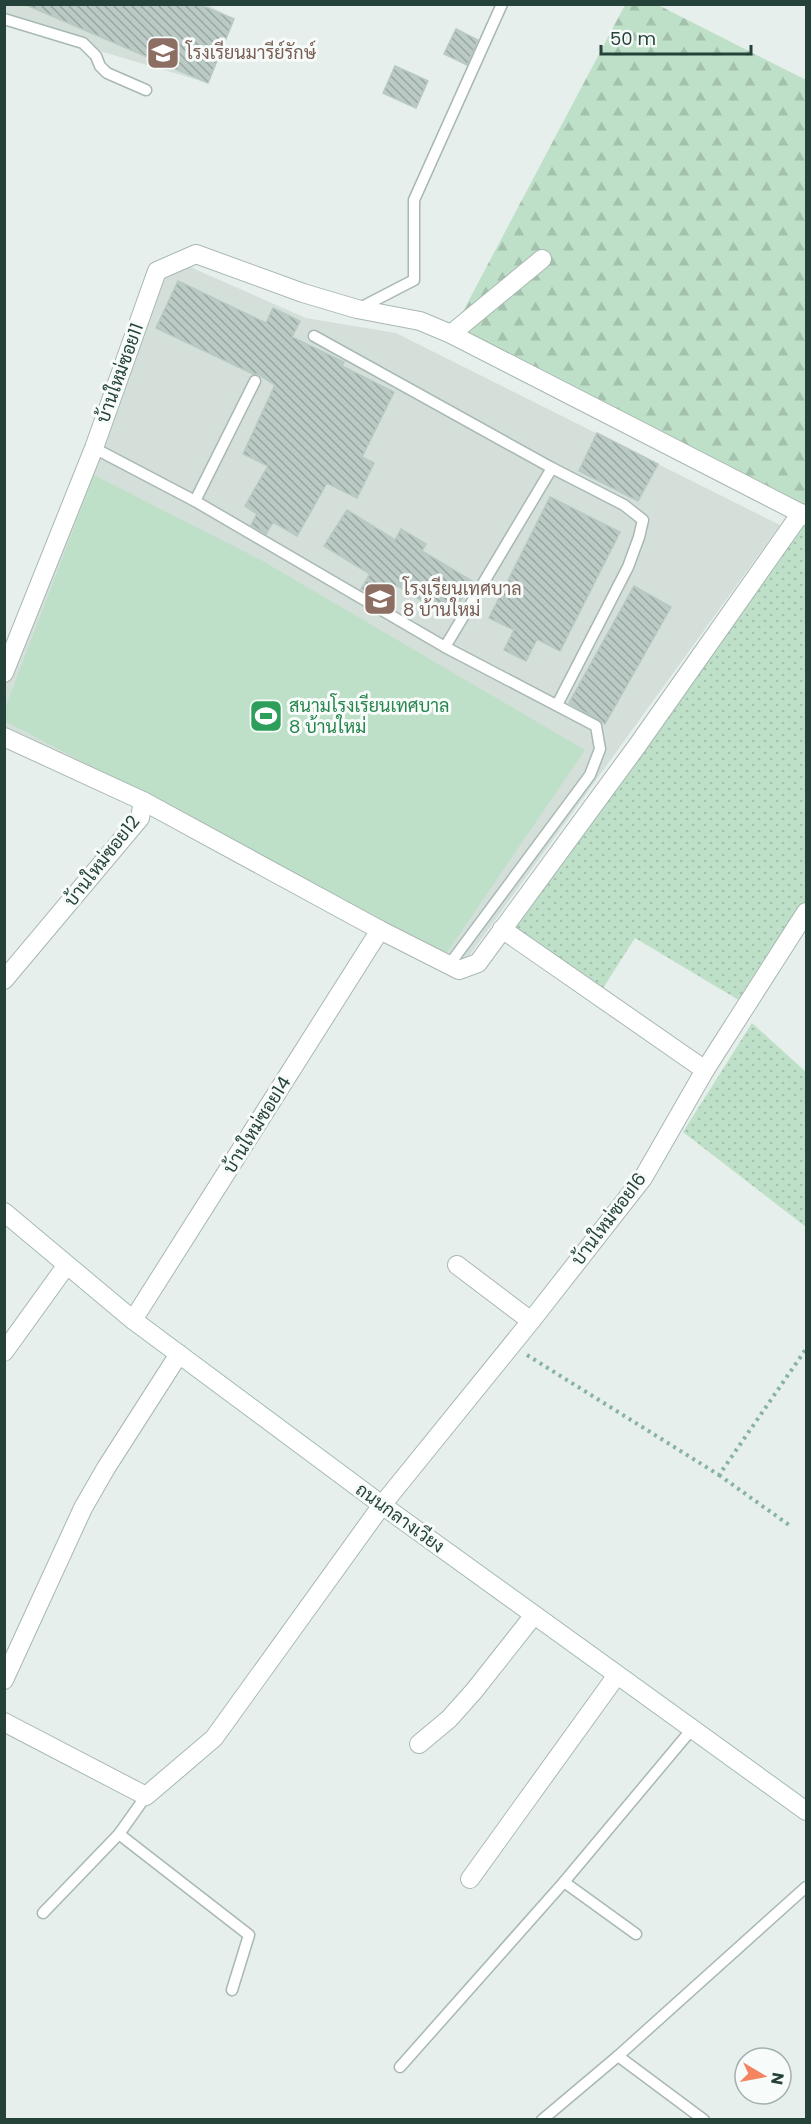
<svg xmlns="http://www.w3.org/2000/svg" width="811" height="2124" font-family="Poppins,Sarabun,sans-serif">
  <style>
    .built { fill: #d4dfda }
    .grass { fill: url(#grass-dots) }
    .forest { fill: url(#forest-firs) }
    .pitch { fill: #bfe0c8 }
    .building { fill: url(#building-back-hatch); stroke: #b8c9c2; stroke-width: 1.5 }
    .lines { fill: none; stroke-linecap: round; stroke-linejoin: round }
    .lane-casing { stroke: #a8b8b2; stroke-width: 13 }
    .street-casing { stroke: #a8b8b2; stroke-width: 20 }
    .secondary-casing { stroke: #a4bbb3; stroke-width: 20 }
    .path { stroke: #86b3a5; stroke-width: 4; stroke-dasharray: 3 4.5; stroke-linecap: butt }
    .lane { stroke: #fff; stroke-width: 10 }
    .street { stroke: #fff; stroke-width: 18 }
    .secondary { stroke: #fff; stroke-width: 18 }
    .labels { text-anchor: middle; stroke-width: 6; stroke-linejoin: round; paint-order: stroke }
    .education-label { font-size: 18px; fill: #785e54; stroke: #f7fbf9; text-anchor: start }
    .street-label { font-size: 18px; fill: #24423a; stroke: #f7fbf9 }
    .leisure-label { font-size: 18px; fill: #27864d; stroke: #f7fbf9; text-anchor: start }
  </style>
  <defs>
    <pattern id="grass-dots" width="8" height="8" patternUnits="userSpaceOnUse" patternTransform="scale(1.5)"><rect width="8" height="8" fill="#bfe0c8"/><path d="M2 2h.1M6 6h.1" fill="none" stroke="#a4c1ad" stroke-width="1.8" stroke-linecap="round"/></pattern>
    <pattern id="forest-firs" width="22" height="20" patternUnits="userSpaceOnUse" patternTransform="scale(1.5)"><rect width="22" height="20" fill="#bfe0c8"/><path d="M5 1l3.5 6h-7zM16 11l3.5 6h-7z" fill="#a4c1ad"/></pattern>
    <pattern id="building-back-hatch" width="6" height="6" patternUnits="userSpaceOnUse" patternTransform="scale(1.5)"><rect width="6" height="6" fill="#bbcac4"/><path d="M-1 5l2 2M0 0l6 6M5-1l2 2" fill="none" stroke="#98a6a0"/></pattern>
  </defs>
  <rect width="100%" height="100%" fill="#e6efeb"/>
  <!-- built -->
  <g class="built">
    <path d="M4,5H208L234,19L208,83L5,23Z"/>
    <path d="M190,267L306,318L396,333L780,525L459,970L5,737V673L157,271Z"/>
  </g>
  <!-- grass -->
  <g class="grass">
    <path d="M806,516V912L747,1005L635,938L598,996L502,929Z"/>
    <path d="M752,1023L806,1072V1227L683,1132Z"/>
  </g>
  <!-- forest -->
  <path class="forest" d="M625,5H658L806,80V519L451,334Z"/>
  <!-- pitch -->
  <path class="pitch" d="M94,475L261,560L585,750L446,954L5,721L4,711Z"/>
  <!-- building -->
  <g class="building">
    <path d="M24,4H198L234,19L208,83Z"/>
    <path d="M456,29L478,40L467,65L444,54Z"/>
    <path d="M395,66L428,81L416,108L383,93Z"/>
    <path d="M178,281L266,323L273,308L300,321L292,337L344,362L342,366L394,392L362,457L374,463L357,498L327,483L297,536L273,522L266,534L251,525L257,514L245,506L268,466L243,454L275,385L258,374H253L156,328Z"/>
    <path d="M597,433L658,464L638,501L579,471Z"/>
    <path d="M550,497L620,532L560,651L537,639L526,661L504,650L514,630L489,618Z"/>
    <path d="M347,510L395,540L401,529L426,544L422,551L472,581L450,618L396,585L386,604L361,589L370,574L324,546Z"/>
    <path d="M634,586L671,607L605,724L569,703Z"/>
  </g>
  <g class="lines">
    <defs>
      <g id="lane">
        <path d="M4,19L83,43L96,56L100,66L107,73L146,90"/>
        <path d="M358,309L414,280V200L502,4"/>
        <path d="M314,336L552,468"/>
        <path d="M94,448L195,501L445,647L596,726L600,749L590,775L449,965"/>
        <path d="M195,501L255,381"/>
        <path d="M445,647L552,468L624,505L643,520L639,537L628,567L557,705"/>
        <path d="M119,1834L249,1935L232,1990"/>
        <path d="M564,1882L636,1934"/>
        <path d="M43,1913L119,1834L146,1796"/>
        <path d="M618,2056L704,2120"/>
        <path d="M400,2067L564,1882L692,1729"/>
        <path d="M542,2120L618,2056L806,1887"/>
      </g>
      <g id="street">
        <path d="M451,334L542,259"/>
        <path d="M4,673L94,448L157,271L196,254L303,293L357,309L420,321L451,334L806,516"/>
        <path d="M4,737L143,801L140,818L4,980"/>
        <path d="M143,801L380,930L459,970L478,963L637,746L801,513"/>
        <path d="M502,929L705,1070"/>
        <path d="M457,1265L531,1321"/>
        <path d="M133,1320L380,930"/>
        <path d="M4,1352L66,1266"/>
        <path d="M4,1680L83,1508L106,1468L179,1354"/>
        <path d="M4,1722L146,1796L214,1738L382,1505L531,1321L643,1178L705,1070L806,912"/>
        <path d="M419,1744L449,1719L474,1691L534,1615"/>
        <path d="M470,1879L617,1675"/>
      </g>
      <path id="secondary" d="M4,1212L133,1320L382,1505L806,1811"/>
    </defs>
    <!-- lane casing -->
    <use href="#lane" class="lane-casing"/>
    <!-- street casing -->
    <use href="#street" class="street-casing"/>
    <!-- secondary casing -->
    <use href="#secondary" class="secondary-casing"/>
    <!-- path -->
    <g class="path">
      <path d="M527,1355L719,1475L806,1349"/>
      <path d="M719,1475L789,1525"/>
    </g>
    <!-- lane -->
    <use href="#lane" class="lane"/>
    <!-- street -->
    <use href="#street" class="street"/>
    <!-- secondary -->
    <use href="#secondary" class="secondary"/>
  </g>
  <!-- icons -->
  <defs>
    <symbol id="school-square" viewBox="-11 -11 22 22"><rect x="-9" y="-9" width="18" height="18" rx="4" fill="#8d6e63" stroke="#f7fbf9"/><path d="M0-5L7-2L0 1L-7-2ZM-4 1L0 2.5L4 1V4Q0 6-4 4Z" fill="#fff"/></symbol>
    <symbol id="stadium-square" viewBox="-11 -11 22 22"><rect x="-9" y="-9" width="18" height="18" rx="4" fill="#2e9e5b" stroke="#f7fbf9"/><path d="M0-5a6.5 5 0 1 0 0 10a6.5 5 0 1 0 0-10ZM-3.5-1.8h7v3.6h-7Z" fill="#fff"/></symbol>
  </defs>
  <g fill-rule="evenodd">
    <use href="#school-square" x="144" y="34" width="38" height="38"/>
    <use href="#school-square" x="361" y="580" width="38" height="38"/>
    <use href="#stadium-square" x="247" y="697" width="38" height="38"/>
  </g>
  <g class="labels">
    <!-- education labels -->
    <g class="education-label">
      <text x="186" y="59">โรงเรียนมารีย์รักษ์</text>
      <text x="403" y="595">โรงเรียนเทศบาล<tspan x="403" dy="21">8 บ้านใหม่</tspan></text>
    </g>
    <!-- street labels -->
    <g class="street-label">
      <text transform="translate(120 373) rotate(-70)" y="6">บ้านใหม่ซอย11</text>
      <text transform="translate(102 861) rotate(-52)" y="6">บ้านใหม่ซอย12</text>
      <text transform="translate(257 1125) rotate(-58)" y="6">บ้านใหม่ซอย14</text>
      <text transform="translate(609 1219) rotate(-53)" y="6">บ้านใหม่ซอย16</text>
      <text transform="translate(400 1518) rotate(36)" y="6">ถนนกลางเวียง</text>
    </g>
    <!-- leisure labels -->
    <g class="leisure-label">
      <text x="289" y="712">สนามโรงเรียนเทศบาล<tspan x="289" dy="21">8 บ้านใหม่</tspan></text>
    </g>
  </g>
  <!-- border -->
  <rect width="811" height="2124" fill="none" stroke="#24423a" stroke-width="12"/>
  <!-- north arrow -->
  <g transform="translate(763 2076) rotate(100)"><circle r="28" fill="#f7fbf9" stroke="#a3b1ad" stroke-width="1.5"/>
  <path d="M0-4.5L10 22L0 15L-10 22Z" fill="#f4845f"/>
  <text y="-9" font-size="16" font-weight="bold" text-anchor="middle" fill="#24423a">N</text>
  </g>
  <!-- scale -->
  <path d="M601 45v9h150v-9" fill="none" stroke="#24423a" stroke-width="3"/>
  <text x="610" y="45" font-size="18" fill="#24423a" stroke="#f7fbf9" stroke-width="4.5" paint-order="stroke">50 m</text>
</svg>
